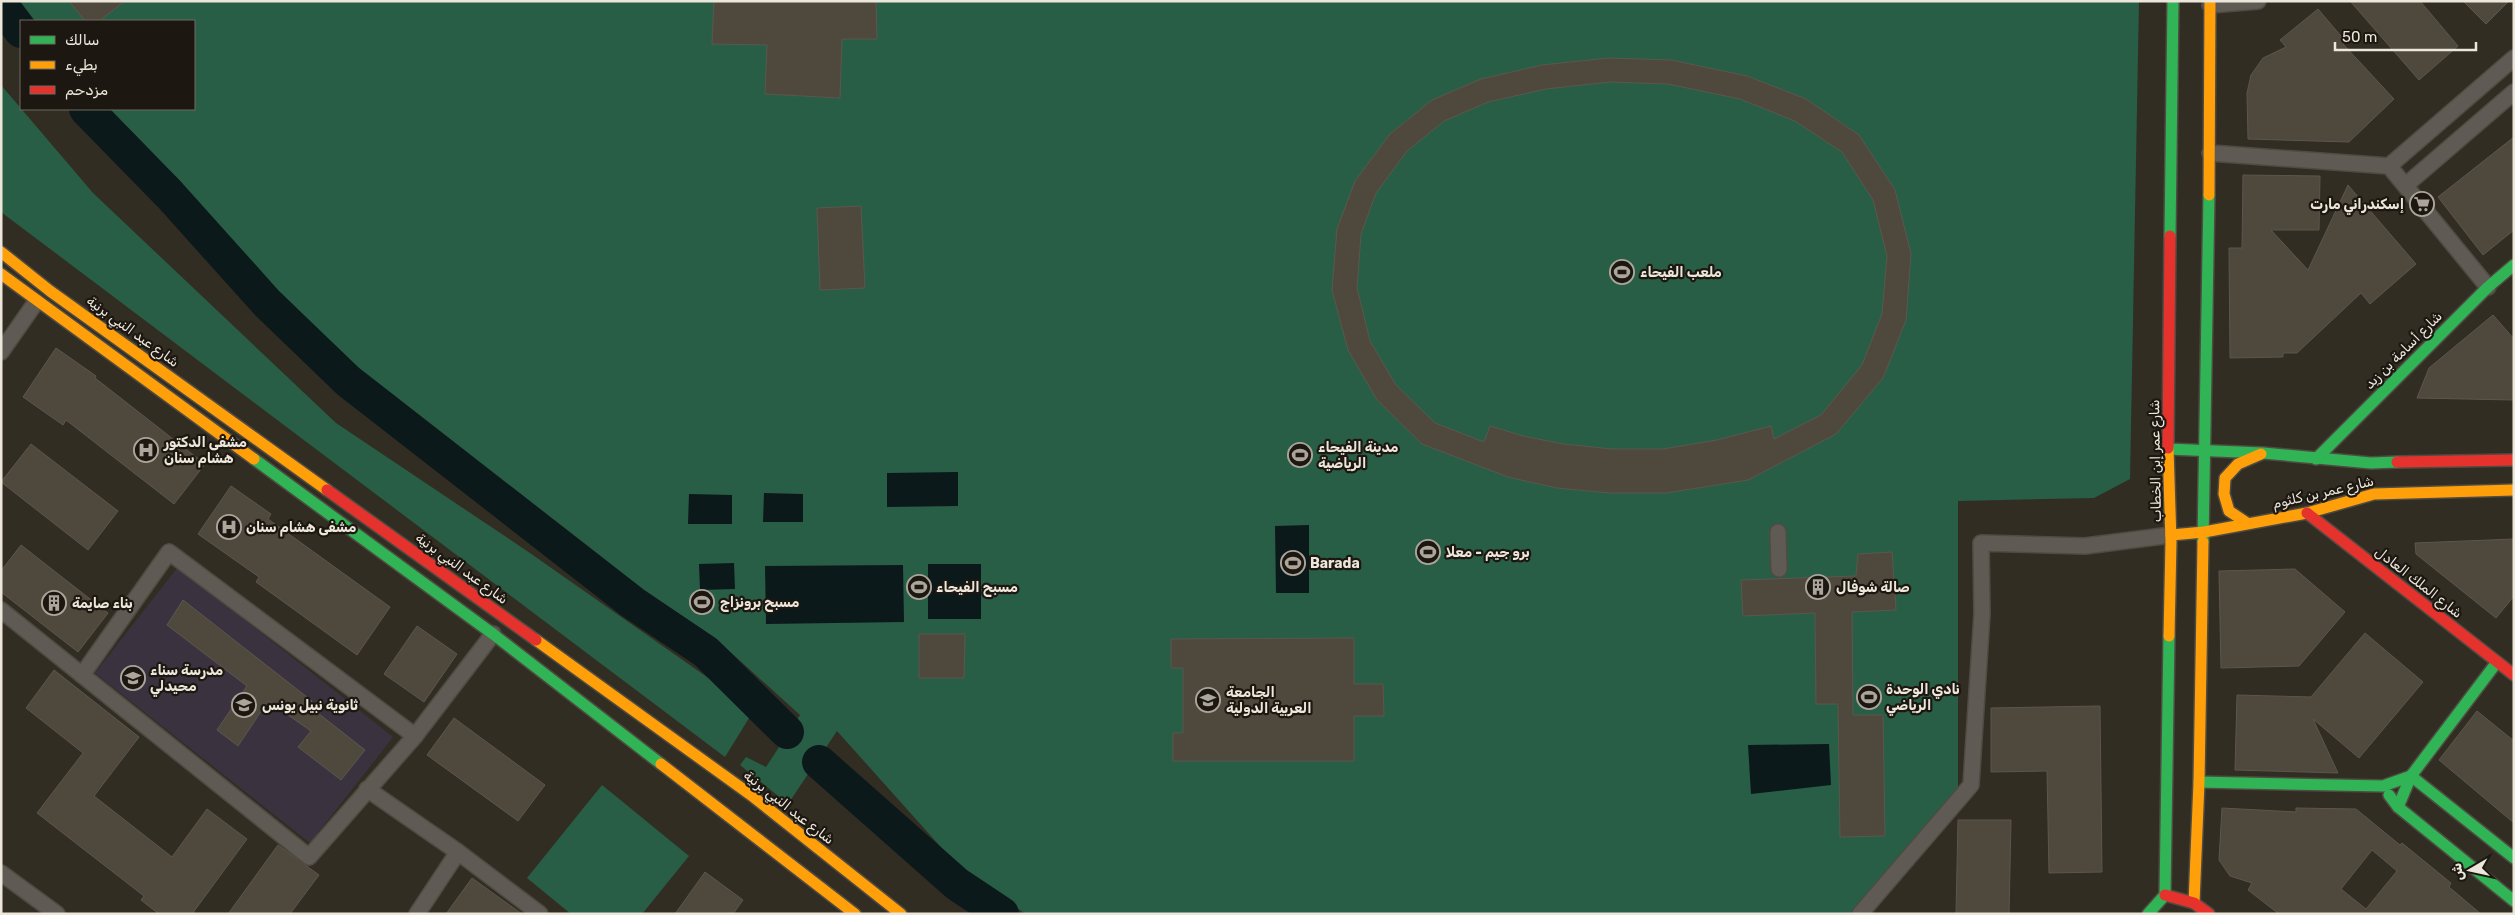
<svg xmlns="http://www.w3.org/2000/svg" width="2515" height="915" font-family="Rubik,'Noto Naskh Arabic',sans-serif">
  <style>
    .education { fill: #3b3240 }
    .green { fill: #285e46 }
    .water { fill: #0c191b }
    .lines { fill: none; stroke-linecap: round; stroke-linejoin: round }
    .river { stroke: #0c191b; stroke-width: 34 }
    .building { fill: #4f483d; stroke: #5b574e; fill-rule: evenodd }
    .street-casing { stroke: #4f4b42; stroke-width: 18 }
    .fast-casing { stroke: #4f4b42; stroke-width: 14 }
    .slow-casing { stroke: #4f4b42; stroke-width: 14 }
    .jam-casing { stroke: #4f4b42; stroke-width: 14 }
    .street { stroke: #5f5b54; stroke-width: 15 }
    .fast { stroke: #30b455; stroke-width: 11 }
    .slow { stroke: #ff9f0a; stroke-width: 11 }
    .jam { stroke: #e5322d; stroke-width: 11 }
    .labels { text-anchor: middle; stroke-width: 4.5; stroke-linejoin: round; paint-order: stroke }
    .poi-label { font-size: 14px; font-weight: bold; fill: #ece6db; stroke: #1c1710; text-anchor: start }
    .street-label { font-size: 14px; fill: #ece6db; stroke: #1c1710 }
  </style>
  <rect width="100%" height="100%" fill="#322d23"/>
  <!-- education -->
  <path class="education" d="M178,567L393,737L310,843L95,673Z"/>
  <!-- green -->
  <g class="green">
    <path d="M20,1H2139L2130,479L2094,498L1958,501V788L1850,914H1026L965,874L837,731L788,804L740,765L746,757L766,767L800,715L716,639L643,589L359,368L279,292L182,183L110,109H194V21H35Z"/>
    <path d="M1,85L93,193L336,423L527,551L754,710L725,757L1,212Z"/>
    <path d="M602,785L689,856L642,914H571L527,878Z"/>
  </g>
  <!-- water -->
  <g class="water">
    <path d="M958,472V506L887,507V473Z"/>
    <path d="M764,493L803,494V522H763Z"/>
    <path d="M689,494L732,495V524H688Z"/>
    <path d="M1309,525V593H1276L1275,526Z"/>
    <path d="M734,563L735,589L700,590L699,564Z"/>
    <rect x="928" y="564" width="53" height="55"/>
    <path d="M903,565L904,622L766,624L765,566Z"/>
    <path d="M1829,744L1831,785L1751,794L1748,745Z"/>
  </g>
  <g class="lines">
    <!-- river -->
    <g class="river">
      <path d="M1,5L21,31"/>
      <path d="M86,109L170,195L267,303L348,381L633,603L706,652L787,732"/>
      <path d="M819,762L957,884L1002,914"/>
    </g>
  </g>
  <!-- building -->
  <g class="building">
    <path d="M69,1H125L99,21H85Z"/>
    <path d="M714,1H876L877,39H842L840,98L765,94L767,45L712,44Z"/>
    <path d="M2350,1H2420L2458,46L2419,80Z"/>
    <path d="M2463,1H2509L2486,24Z"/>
    <path d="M2318,9L2346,42L2343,44L2394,99L2349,142L2248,139L2247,93L2251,75L2263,58L2286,47L2280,40Z"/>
    <path d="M1609,58L1671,60L1747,76L1806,99L1859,135L1895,190L1911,254L1906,320L1883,378L1836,434L1748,480L1666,493H1610L1557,488L1508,477L1422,444L1377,400L1348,350L1332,290L1337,229L1355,181L1390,134L1432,100L1481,79L1542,65ZM1610,82L1668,84L1740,99L1795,121L1842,152L1873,200L1887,256L1882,314L1862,365L1821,415L1774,439L1771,426L1717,440L1663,449H1612L1563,444L1523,436L1490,426L1484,442L1435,423L1396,385L1370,341L1357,288L1361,234L1376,193L1407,151L1444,121L1488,102L1546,89Z"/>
    <path d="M2514,137V230L2483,255L2438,197Z"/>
    <path d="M2243,175L2320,176L2319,230H2271L2308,270L2348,185L2416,264L2370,304L2361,293L2297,353H2283V357L2230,358L2229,248H2242Z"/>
    <path d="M861,206L865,288L820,290L817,208Z"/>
    <path d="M2493,315L2514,339V400L2417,398L2429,368Z"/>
    <path d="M56,348L96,376L95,378L205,464L174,504L66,420L63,425L23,397Z"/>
    <path d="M31,444L118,511L88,550L1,482Z"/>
    <path d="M231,486L271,514L268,519L390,607L357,655L256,582L259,577L198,534Z"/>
    <path d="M2514,539V596L2496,618L2416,554L2415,543Z"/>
    <path d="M21,545L108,613L78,652L1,592V571Z"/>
    <path d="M1892,552L1896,610L1852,612L1853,715H1883L1885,836L1840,837L1838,704H1816L1815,613L1743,616L1741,580L1856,576L1858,554Z"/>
    <path d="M2295,569L2345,612L2299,666L2221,668L2219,571Z"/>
    <path d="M183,600L312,701L309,706L365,750L341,780L298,747L311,731L268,701L238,746L217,730L247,686L167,625Z"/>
    <path d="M417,626L457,654L424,702L384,674Z"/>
    <path d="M2365,633L2423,682L2359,758L2313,719L2338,773L2235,770L2237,695L2311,697Z"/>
    <path d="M919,634H965L964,678H919Z"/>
    <path d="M1354,638V684H1383L1384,716H1354V761H1173V733H1183V668H1171V639Z"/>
    <path d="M54,670L139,737L94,796L172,857L207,809L247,839L192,914H159L141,900L144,896L37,813L83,753L26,708Z"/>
    <path d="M2100,706L2102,872L2049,873L2047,771L1991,772V708Z"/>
    <path d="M2477,711L2514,741V823L2439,760Z"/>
    <path d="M454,718L545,785L518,821L427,755Z"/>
    <path d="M2222,808L2296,812V808L2356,809L2400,845L2402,843L2451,883L2449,887L2481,914H2279L2248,890L2252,883L2230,876L2219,860ZM2372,850L2397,871L2366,909L2341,889Z"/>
    <path d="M1958,820H2011L2009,914H1956Z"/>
    <path d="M278,845L319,875L290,914H228Z"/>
    <path d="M705,872L743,900L733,914H675Z"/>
    <path d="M472,878L522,914H446Z"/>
  </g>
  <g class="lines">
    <defs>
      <g id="street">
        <path d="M2210,5L2258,1"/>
        <path d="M2210,153L2389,166L2488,287"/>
        <path d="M2389,166L2514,58"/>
        <path d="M2406,185L2514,92"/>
        <path d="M1,352L36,302"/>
        <path d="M1778,532L1779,569"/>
        <path d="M1,610L309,857L415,736L493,634"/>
        <path d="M82,675L169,552L415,736"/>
        <path d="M367,789L458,852L540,914"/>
        <path d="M1,873L57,914"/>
        <path d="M417,914L458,852"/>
        <path d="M1860,914L1971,785L1982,614L1981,543L2085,546L2171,535"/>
      </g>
      <g id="fast">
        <path d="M2170,236L2173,1"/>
        <path d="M2168,449L2263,453L2371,463L2397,462"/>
        <path d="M254,459L493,634L661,764"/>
        <path d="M2316,459L2488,287L2514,265"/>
        <path d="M2203,542L2209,195"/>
        <path d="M2199,782L2383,786L2411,776L2514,858"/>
        <path d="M2389,795L2398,807L2514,901"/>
        <path d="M2398,807L2411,776L2497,662"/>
        <path d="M2148,914L2165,895L2169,636"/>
      </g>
      <g id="slow">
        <path d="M2209,195L2210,1"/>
        <path d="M1,252L50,291L327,490"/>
        <path d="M1,274L254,459"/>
        <path d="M2168,448L2171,541L2169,636"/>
        <path d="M2247,523L2229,511L2224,494L2225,478L2238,464L2261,454"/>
        <path d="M2171,535L2204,532L2307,513L2374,494L2514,490"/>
        <path d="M536,640L751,795L901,914"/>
        <path d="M661,764L855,914"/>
        <path d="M2194,903L2199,782L2203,542"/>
      </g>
      <g id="jam">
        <path d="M2168,448L2170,236"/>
        <path d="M2397,462L2514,460"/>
        <path d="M327,490L536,640"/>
        <path d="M2307,513L2514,675"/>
        <path d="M2165,895L2194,903L2209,914"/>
      </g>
    </defs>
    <!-- street casing -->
    <use href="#street" class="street-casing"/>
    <!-- fast casing -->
    <use href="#fast" class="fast-casing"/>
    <!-- slow casing -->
    <use href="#slow" class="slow-casing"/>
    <!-- jam casing -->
    <use href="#jam" class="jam-casing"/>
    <!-- street -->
    <use href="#street" class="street"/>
    <!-- fast -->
    <use href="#fast" class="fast"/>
    <!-- slow -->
    <use href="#slow" class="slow"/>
    <!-- jam -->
    <use href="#jam" class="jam"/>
  </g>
  <!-- icons -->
  <defs>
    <symbol id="supermarket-ring" viewBox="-11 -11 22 22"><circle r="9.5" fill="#1c1710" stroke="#aba59b" stroke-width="1.5"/><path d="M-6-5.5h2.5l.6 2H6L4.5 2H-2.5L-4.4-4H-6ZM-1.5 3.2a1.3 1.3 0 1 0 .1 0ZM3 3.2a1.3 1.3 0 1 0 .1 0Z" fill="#aba59b"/></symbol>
    <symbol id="stadium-ring" viewBox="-11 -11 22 22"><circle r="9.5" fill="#1c1710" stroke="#aba59b" stroke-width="1.5"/><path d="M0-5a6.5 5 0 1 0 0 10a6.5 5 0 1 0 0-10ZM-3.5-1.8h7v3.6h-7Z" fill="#aba59b"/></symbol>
    <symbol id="hospital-ring" viewBox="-11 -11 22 22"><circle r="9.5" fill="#1c1710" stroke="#aba59b" stroke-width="1.5"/><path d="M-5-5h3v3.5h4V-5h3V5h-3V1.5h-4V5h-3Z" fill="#aba59b"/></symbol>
    <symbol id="building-ring" viewBox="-11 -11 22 22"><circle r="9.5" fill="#1c1710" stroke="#aba59b" stroke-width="1.5"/><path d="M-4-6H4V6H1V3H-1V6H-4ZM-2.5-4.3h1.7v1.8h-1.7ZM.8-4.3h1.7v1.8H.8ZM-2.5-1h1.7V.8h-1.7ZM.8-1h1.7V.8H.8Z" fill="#aba59b"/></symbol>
    <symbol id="school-ring" viewBox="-11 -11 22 22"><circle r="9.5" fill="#1c1710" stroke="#aba59b" stroke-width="1.5"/><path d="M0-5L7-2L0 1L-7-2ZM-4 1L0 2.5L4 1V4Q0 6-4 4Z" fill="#aba59b"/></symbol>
    <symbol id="university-ring" viewBox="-11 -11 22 22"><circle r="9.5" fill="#1c1710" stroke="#aba59b" stroke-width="1.5"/><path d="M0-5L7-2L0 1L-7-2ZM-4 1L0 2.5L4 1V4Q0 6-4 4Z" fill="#aba59b"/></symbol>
  </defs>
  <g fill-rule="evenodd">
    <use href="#supermarket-ring" x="2408" y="190" width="28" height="28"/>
    <use href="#stadium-ring" x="1608" y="258" width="28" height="28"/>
    <use href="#hospital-ring" x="132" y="436" width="28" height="28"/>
    <use href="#stadium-ring" x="1286" y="441" width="28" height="28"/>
    <use href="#hospital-ring" x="215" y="513" width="28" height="28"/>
    <use href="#stadium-ring" x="1414" y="538" width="28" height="28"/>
    <use href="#stadium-ring" x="1279" y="549" width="28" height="28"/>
    <use href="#stadium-ring" x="905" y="573" width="28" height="28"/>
    <use href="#building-ring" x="1804" y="573" width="28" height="28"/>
    <use href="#stadium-ring" x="688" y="588" width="28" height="28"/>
    <use href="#building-ring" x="40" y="589" width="28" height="28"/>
    <use href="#school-ring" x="119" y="664" width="28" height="28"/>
    <use href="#stadium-ring" x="1855" y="683" width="28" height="28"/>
    <use href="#university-ring" x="1194" y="686" width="28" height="28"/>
    <use href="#school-ring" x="230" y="691" width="28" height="28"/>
  </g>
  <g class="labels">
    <!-- poi labels -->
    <g class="poi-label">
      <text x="2404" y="209" text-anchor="end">إسكندراني مارت</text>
      <text x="1640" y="277">ملعب الفيحاء</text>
      <text x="164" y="447">مشفى الدكتور<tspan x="164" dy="16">هشام سنان</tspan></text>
      <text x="1318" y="452">مدينة الفيحاء<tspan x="1318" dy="16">الرياضية</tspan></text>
      <text x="246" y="532">مشفى هشام سنان</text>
      <text x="1446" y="557">برو جيم - معلا</text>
      <text x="1310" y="568">Barada</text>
      <text x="936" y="592">مسبح الفيحاء</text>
      <text x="1836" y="592">صالة شوفال</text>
      <text x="720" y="607">مسبح برونزاج</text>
      <text x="72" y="608">بناء صايمة</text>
      <text x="150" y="675">مدرسة سناء<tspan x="150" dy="16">محيدلي</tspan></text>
      <text x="1886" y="694">نادي الوحدة<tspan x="1886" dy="16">الرياضي</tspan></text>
      <text x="1226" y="697">الجامعة<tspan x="1226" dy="16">العربية الدولية</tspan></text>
      <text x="262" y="710">ثانوية نبيل يونس</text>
    </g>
    <!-- street labels -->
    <g class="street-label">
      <text transform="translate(133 331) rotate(36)" y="5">شارع عبد النبي برنية</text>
      <text transform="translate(2403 350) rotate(-45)" y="5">شارع أسامة بن زيد</text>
      <text transform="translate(2155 461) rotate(-91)" y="5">شارع عمر إبن الخطاب</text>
      <text transform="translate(2323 492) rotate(-13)" y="5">شارع عمر بن كلثوم</text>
      <text transform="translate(462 568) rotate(36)" y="5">شارع عبد النبي برنية</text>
      <text transform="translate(2419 582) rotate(38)" y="5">شارع الملك العادل</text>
      <text transform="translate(789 807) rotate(38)" y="5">شارع عبد النبي برنية</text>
    </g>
  </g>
  <!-- border -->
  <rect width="2515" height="915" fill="none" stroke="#ece6db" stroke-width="5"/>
  <!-- legend -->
  <rect x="20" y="20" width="175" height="90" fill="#1c1710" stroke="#6f6a61"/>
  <rect x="30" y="36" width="25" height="8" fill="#30b455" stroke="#6f6a61"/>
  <text x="65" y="45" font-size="15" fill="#ece6db">سالك</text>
  <rect x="30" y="61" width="25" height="8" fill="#ff9f0a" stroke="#6f6a61"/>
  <text x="65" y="70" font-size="15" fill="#ece6db">بطيء</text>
  <rect x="30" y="86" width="25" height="8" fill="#e5322d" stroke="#6f6a61"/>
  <text x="65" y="95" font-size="15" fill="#ece6db">مزدحم</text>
  <!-- north arrow -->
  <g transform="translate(2470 870) rotate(261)" stroke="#1c1710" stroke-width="4" paint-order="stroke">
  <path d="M0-4L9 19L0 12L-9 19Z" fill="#ece6db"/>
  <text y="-8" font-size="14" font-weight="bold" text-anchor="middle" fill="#ece6db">ش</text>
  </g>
  <!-- scale -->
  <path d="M2335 42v8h141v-8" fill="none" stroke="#ece6db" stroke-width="2.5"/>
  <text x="2342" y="42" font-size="15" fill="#ece6db" stroke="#1c1710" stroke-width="4" paint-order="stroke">50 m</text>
</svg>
